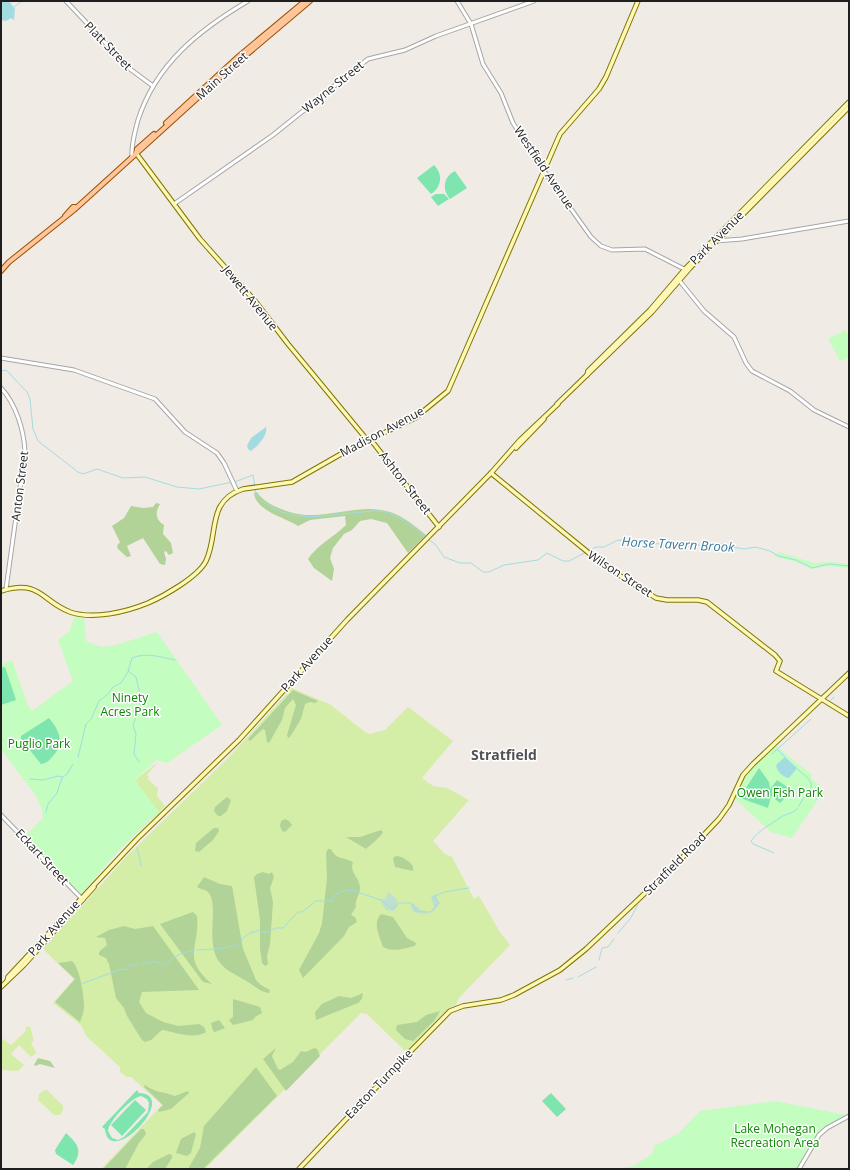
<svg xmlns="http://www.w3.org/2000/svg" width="850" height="1170" font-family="'Open Sans',sans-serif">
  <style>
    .grass { fill: #d5eea7 }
    .forest { fill: #b1d397 }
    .wetland { fill: #c0e0cd }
    .park { fill: #c3fdbf }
    .pitch { fill: #7de5ad; fill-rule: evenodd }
    .water { fill: #a2dce1 }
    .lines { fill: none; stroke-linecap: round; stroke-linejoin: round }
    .stream { stroke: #a2dce1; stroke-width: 1 }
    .tertiary-casing { stroke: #a6a6a6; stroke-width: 5 }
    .secondary-casing { stroke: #7c7700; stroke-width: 5.5 }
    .primary-casing { stroke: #9a5000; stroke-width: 6 }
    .tertiary { stroke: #fff; stroke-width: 3 }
    .secondary { stroke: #fef7b5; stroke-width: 3.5 }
    .primary { stroke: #ffc59b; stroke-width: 4 }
    .labels { text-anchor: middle; stroke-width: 3; stroke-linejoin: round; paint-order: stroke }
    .street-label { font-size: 12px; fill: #1f1f1f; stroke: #fff }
    .park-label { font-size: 12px; fill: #0d8704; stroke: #fff }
    .water-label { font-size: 13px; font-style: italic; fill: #3c7b9d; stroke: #fff }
    .quarter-label { font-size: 14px; font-weight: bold; fill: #525252; stroke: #fff }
  </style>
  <rect width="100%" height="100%" fill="#f1ebe5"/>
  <!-- grass -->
  <g class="grass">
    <path d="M292,688L331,705L365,732L370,734L385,730L408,707L453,741L422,778L433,786L447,788L469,800L433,841L445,854L452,857L474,899L479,896L500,932L510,945L459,998L456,1005L448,1009L406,1052L367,1014L361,1013L205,1169H101L162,1105L131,1077H127L120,1072V1067L86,1036L81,1025L53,1003L74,979L43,949L126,857L229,757Z"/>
    <path d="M158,762L147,775L149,777L148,779L156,787H158L157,796L165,806L158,814L146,823L134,783L139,777Z"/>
    <path d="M30,1026L34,1041L31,1042L36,1053L31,1057L19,1045L11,1054L24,1065L18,1071L1,1070V1038L11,1045L25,1032L26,1027Z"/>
    <path d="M43,1091L47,1090L63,1106V1110L60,1115H54L38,1100L39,1094Z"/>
  </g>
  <!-- forest -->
  <g class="forest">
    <path d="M257,492C264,505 293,515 308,515C333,516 357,506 381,510C399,512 412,524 426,535L408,553L387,523L371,519L360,521L352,530L344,534L333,548L330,558L334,569L332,581L314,568L308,559C317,545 334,537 346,525L345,516L310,520L298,526C284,517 256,511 254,493Z"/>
    <path d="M156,503L160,504C155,512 155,519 164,525L163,534L171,543L173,553L169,555L166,551L164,552L166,559L165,565L160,564L143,538L127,546L131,556L127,557L118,549L117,546L120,542L112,526L124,518L131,506L143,508L153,507Z"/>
    <path d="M293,690L318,701L315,703L310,702L305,704L301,719L290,737L288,738L287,735L296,705L293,699L285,708L282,720L269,743L267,742L265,730L263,729L250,741L248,739Z"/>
    <path d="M227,797L231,800L227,811L221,816H218L214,811L215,807Z"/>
    <path d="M285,819L289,821L292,825L285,832L282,831L280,826L281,821Z"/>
    <path d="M214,828H218L219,831L213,840L199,852L195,851L196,843Z"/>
    <path d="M381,830L383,832C382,836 369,846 366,849L346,837H360Z"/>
    <path d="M328,849H331C336,860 344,857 353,862C349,873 360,877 360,888C360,895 354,901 356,907L351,915L355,917L357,922L349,927L344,936L303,978L299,970L319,933L322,923L327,878L326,853Z"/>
    <path d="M396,856C402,856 409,861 413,866V871L395,867L393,858Z"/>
    <path d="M263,872L269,874L272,872L274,877L270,888L273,902L270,944L267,956L268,964L265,966L262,963L260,949V920L254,877L257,874Z"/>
    <path d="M204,877L220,884L232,886L243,949L256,980L261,985L270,990L269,993C260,992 255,986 248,982C239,976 226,971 220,963C204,943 220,904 208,892C205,889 200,889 197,887Z"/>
    <path d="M193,912L197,916C200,948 181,957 212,984L203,982L160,924Z"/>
    <path d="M381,914L393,917L407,938L416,943L415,946C404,948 394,953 383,947C380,937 372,923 381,914Z"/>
    <path d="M124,926L135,929L153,926L199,990L142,992L139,1002L146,1013L163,1022L178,1026L199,1024L204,1027L206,1032C193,1040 175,1032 162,1030L151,1040L145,1042L142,1040L127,1016L124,1008L116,998L109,964L106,958L99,955V952L107,945L105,938L96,937L109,930Z"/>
    <path d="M72,961C80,968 84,996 84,1007C84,1012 82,1017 80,1022L55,1002L75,979L58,963Z"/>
    <path d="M363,993L362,999L358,1003L316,1020L315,1012L322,1004L339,996L351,998Z"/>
    <path d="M233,999L260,1007L262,1013L255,1017L253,1020L233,1025L229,1020L233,1017Z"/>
    <path d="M440,1011L434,1021L413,1041L405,1039L396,1030L397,1025L417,1022L426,1015Z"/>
    <path d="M219,1020L225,1028L215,1032L213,1031L211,1023Z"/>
    <path d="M276,1048L272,1056L278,1069L280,1070L293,1062L301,1051L306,1052L314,1048L317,1049L320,1056L286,1091L263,1059Z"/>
    <path d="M38,1058L50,1061L55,1068L40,1064L35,1066L34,1065Z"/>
    <path d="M256,1067L277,1096L203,1169H188L200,1148L204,1126Z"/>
    <path d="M145,1085C153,1092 165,1092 175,1096L188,1091L189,1093L171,1109L159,1112L158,1110L163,1105L144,1087Z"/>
    <path d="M141,1129H144L146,1134L139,1143L125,1169H103Z"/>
    <path d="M194,1132L196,1134L191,1153L187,1156L176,1153L181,1139Z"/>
    <path d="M169,1154L172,1155V1158L165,1169H146L153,1162Z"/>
  </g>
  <!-- wetland -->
  <g class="wetland">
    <path d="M388,892L397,899L398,907L393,911L386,910L380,900L386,898Z"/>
    <path d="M435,894L440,903C432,916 427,915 413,912L410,902C418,905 421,915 431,912L434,907L431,897Z"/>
  </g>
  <!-- park -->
  <g class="park">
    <path d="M845,330L849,337V358L840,361L828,339Z"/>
    <path d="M779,552L814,563L832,562L849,564V568L827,566L812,569L796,562L774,556Z"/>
    <path d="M75,616L84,618L86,641L101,647L116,645L157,632L222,725L167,763L156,760L135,780L159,812L120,849L81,894L78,893L25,836L43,818L42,809L36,796L1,749V665L12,660L28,706L32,711L73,681L58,640L69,632Z"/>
    <path d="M775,745L812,775L811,779L820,785L823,792L792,838L771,832L734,798L749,770Z"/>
    <path d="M775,1101L846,1115L825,1126L816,1135L797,1169H617L634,1166L653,1153L654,1146L678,1134L700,1111Z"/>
  </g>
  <!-- pitch -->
  <g class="pitch">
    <path d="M434,165C443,174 442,187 431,194L417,178Z"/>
    <path d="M455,171L467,188L450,199C442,190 443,177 455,171Z"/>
    <path d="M436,194H444L449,199L438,206L431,197Z"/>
    <path d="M5,667L16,700L1,705V668Z"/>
    <path d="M49,718C60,731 65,744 52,757C49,761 46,763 41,764L21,739V736Z"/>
    <path d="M759,768L769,782L770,789L777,780L790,789V793L780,803L771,796L768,808L743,799L742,794Z"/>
    <path d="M137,1090L139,1093C181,1095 109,1170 105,1129L102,1127ZM141,1096L147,1099L149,1103L148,1112L124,1137L118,1140L112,1138L108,1131C108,1122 132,1097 141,1096Z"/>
    <path d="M551,1093L566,1109L557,1117L542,1101Z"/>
    <path d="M135,1100L146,1110L122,1136L111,1125Z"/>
    <path d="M66,1133C78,1144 83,1151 73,1165L56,1154L55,1150Z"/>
  </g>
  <!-- water -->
  <g class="water">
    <path d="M1,1H9L15,9L14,20L11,18L6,21L1,20Z"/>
    <path d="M266,427C268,435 258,446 251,451L248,449L247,446L251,438Z"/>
    <path d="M785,757L797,768L789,778C783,777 777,772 776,765Z"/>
  </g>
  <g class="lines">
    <!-- stream -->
    <g class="stream">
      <path d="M13,8L22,1"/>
      <path d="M1,371L6,370L27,392L30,399L33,429L38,441L78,472L83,474L97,469L123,478L145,477L177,487L199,489L237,481L253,475L255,486"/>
      <path d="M255,489C256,498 262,502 270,506C299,524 331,514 362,512C368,512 374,510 380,511C396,513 413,527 425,536"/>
      <path d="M429,540L435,544L444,557L460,563H471L483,572H489L504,565L538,560L547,553L563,561H569L596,547H604L618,540L680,546L723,544L731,547L745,549L755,547L770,551L778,556L796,560L812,568L829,564L849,566"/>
      <path d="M128,671L136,677L142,702L133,725L136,734L134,754L139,762"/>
      <path d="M831,700L834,697"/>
      <path d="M778,750L785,757"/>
      <path d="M772,754L811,719"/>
      <path d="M78,757L86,724L91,719L99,701L108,694L113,687L121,683L128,672L132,658C146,652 160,657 175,660"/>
      <path d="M797,769C822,788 809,786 799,806"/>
      <path d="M30,779L43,780L58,776L63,777"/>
      <path d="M811,790L817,799"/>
      <path d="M46,812L48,804L57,793L62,778L67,774L73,764"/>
      <path d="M137,848L140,860"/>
      <path d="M774,853L753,844L751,841C760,829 770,825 781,817C787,813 793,814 798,808"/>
      <path d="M140,861L141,866"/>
      <path d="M438,895L444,892L469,888"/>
      <path d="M618,933L630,919L638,905"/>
      <path d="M244,937L253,931V933L258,930L260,932H267L276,928H283L298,912H302L316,901H332L335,895L340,892L351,890L381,900L392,909L399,903H411L416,911C430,911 429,916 438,903L434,897L437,895"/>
      <path d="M197,950C205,950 236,948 240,943C241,941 242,939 243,938"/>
      <path d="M599,960L602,948L608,947L614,939"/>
      <path d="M141,964L156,961L163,965L180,954L195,950"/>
      <path d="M578,977L596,967"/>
      <path d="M566,980L573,978"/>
      <path d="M81,984L119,970L127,969L129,965H137"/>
    </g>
    <defs>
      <g id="tertiary">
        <path d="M66,1L130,69L153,86"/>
        <path d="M457,1L471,24L483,64L501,93L513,123L544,171L591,237L601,246L612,250L645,249L686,270"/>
        <path d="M132,157C131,144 135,132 138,120C156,64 199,30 248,1"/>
        <path d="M174,204L273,135L368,59L405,50L436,36L534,1"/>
        <path d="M715,241L742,239L849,221"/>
        <path d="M678,279L704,311L734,337L746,363L752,371L790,391L814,410L849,427"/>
        <path d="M1,358L74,370L155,399L185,432L217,453L224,463L237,491"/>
        <path d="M1,388C16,404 24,430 25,452L6,589"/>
        <path d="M1,815L83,900"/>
        <path d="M799,1169L819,1135L827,1128L849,1116"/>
      </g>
      <g id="secondary">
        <path d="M136,153L200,239L255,301L288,344L368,441"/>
        <path d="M587,375L588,371L650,310L685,269L849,102"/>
        <path d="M557,404L652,312L690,268L849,107"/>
        <path d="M371,440L439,527"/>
        <path d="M516,448L544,419"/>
        <path d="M491,473L606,567L656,598L667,600H698L707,602L775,655L780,661L776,671L849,716"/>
        <path d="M1,591C41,579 41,601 70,612C93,620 126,612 148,603C164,596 198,577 206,561C219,534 206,501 243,489L292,482L348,450L415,418L448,391L560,134L599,89L606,77L638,1"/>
        <path d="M7,981L8,977L137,839L239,740L347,620L491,473L520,440L558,404"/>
        <path d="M1,987L24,965L94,887"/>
        <path d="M299,1169L401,1061L450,1011L463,1006L501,1000L514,995L560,970L586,949L681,859L719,819L729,805L743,775L753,764L849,673"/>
      </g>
      <g id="primary">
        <path d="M166,123L239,56L305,1"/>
        <path d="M136,153L137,149L154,134"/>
        <path d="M65,216L73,207H75"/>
        <path d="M1,271L9,262L74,210L225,73L310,1"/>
      </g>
    </defs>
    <!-- tertiary casing -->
    <use href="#tertiary" class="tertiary-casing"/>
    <!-- secondary casing -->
    <use href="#secondary" class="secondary-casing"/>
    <!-- primary casing -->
    <use href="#primary" class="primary-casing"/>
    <!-- tertiary -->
    <use href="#tertiary" class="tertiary"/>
    <!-- secondary -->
    <use href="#secondary" class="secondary"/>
    <!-- primary -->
    <use href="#primary" class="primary"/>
  </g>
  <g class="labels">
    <!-- street labels -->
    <g class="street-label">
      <text transform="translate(108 46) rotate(46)" y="4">Platt Street</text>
      <text transform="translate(222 76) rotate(-42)" y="4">Main Street</text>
      <text transform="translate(333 87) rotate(-39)" y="4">Wayne Street</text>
      <text transform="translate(544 168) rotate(56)" y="4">Westfield Avenue</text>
      <text transform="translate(717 238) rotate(-45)" y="4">Park Avenue</text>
      <text transform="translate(250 298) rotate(51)" y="4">Jewett Avenue</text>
      <text transform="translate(382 432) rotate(-28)" y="4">Madison Avenue</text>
      <text transform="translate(405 483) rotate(52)" y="4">Ashton Street</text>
      <text transform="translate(20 486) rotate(-83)" y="4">Anton Street</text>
      <text transform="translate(620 574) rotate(33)" y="4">Wilson Street</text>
      <text transform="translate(307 664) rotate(-48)" y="4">Park Avenue</text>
      <text transform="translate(42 857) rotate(47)" y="4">Eckart Street</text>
      <text transform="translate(675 864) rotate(-45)" y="4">Stratfield Road</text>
      <text transform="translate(54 928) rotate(-48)" y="4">Park Avenue</text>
      <text transform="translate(379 1084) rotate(-46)" y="4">Easton Turnpike</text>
    </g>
    <!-- park labels -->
    <g class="park-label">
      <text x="130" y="702">Ninety<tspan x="130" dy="14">Acres Park</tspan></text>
      <text x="39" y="748">Puglio Park</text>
      <text x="780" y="797">Owen Fish Park</text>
      <text x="775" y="1133">Lake Mohegan<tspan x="775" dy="14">Recreation Area</tspan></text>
    </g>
    <!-- water labels -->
    <g class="water-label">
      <text transform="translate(678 544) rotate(3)" y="5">Horse Tavern Brook</text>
    </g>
    <!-- quarter labels -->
    <g class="quarter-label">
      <text x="504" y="760">Stratfield</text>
    </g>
  </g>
  <!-- border -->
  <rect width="850" height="1170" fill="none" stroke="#1f1f1f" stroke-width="4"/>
</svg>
